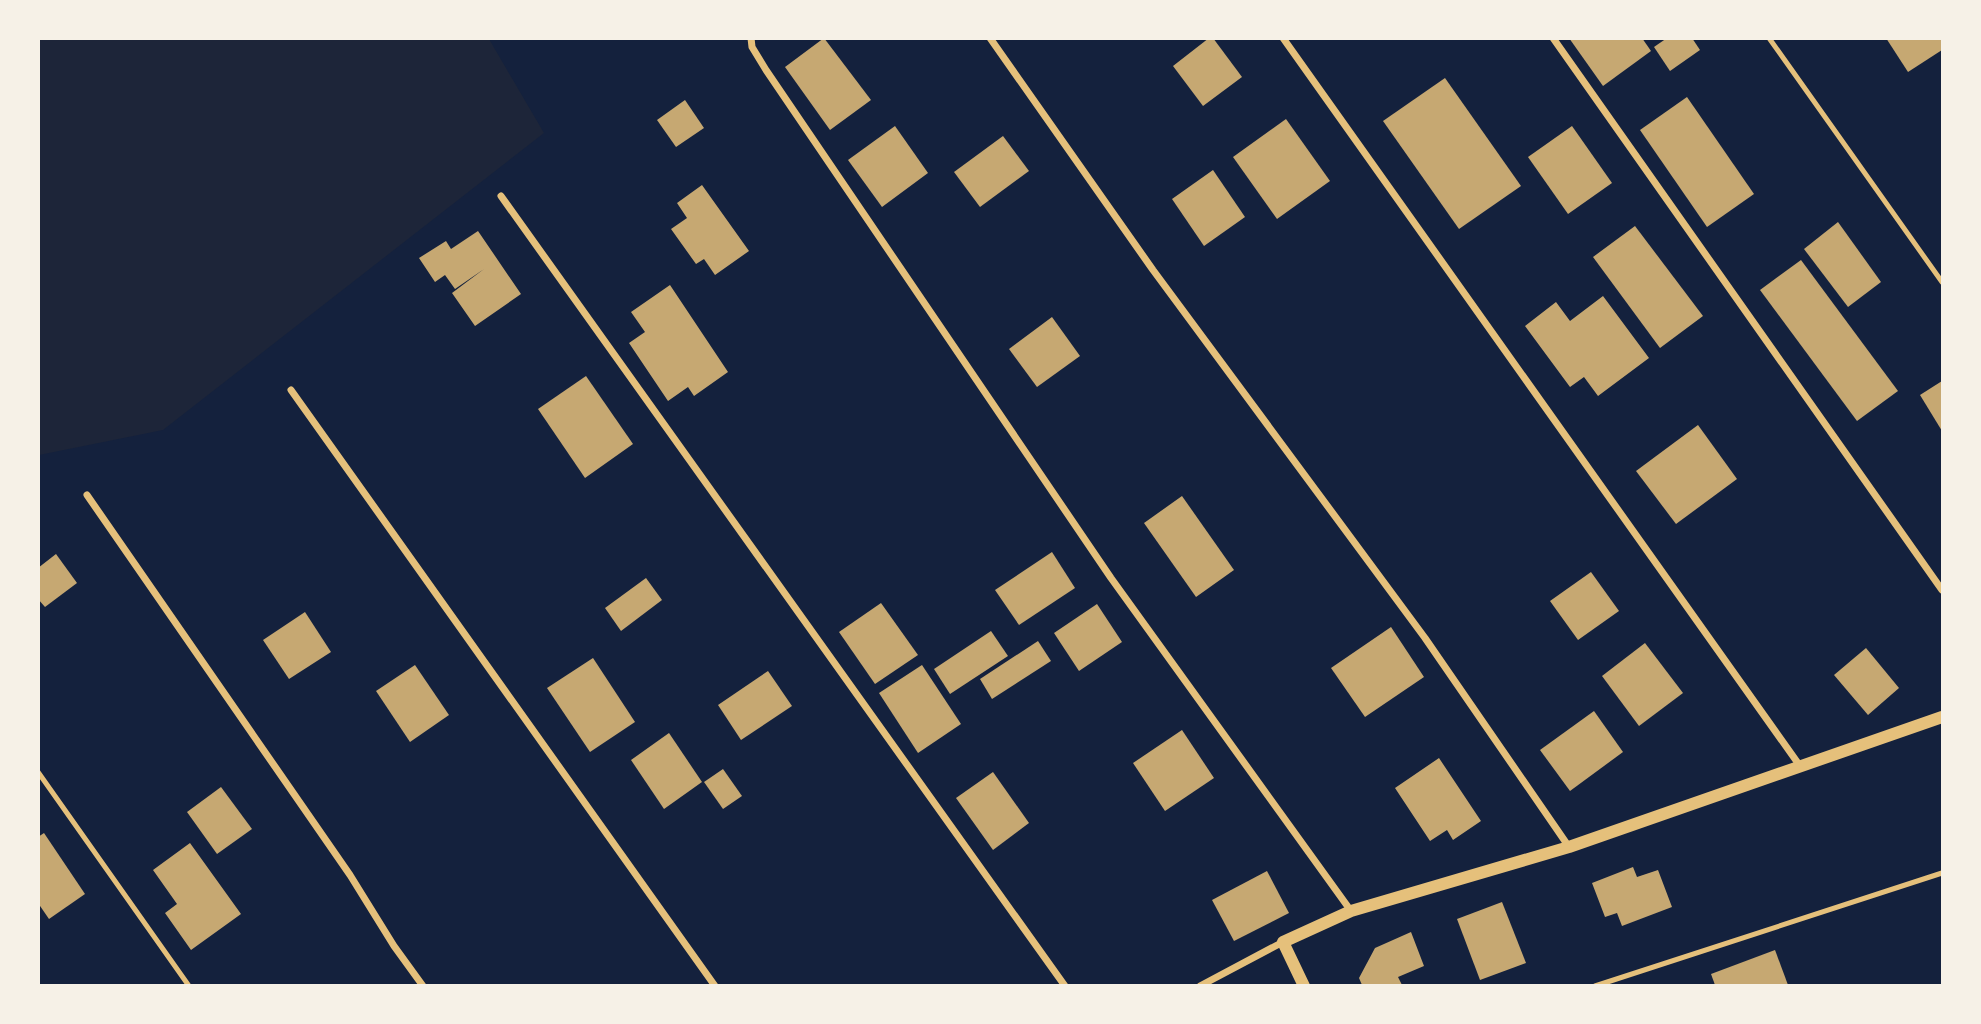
<svg xmlns="http://www.w3.org/2000/svg" width="1981" height="1024" font-family="'Alegreya Sans',sans-serif">
  <style>
    .green { fill: #1d2539 }
    .building { fill: #c6a872 }
    .lines { fill: none; stroke-linecap: round; stroke-linejoin: round }
    .service { stroke: #e5c07b; stroke-width: 5 }
    .minor { stroke: #e5c07b; stroke-width: 7 }
    .tertiary { stroke: #e5c07b; stroke-width: 12 }
  </style>
  <rect width="100%" height="100%" fill="#14213d"/>
  <!-- green -->
  <path class="green" d="M39,38L489,39L544,133L163,430L39,455Z"/>
  <!-- building -->
  <g class="building">
    <path d="M824,38L871,100L830,130L785,67Z"/>
    <path d="M1209,38H1213L1242,77L1203,106L1173,66Z"/>
    <path d="M1569,38H1642L1651,51L1603,86Z"/>
    <path d="M1667,38H1692L1700,50L1670,71L1654,47Z"/>
    <path d="M1886,38H1942V50L1908,72Z"/>
    <path d="M1445,78L1521,186L1459,229L1383,121Z"/>
    <path d="M1687,97L1754,194L1707,227L1640,130Z"/>
    <path d="M685,100L704,128L676,147L657,120Z"/>
    <path d="M1286,119L1330,181L1277,219L1233,157Z"/>
    <path d="M895,126L928,173L882,207L848,160Z"/>
    <path d="M1572,126L1612,183L1568,214L1528,157Z"/>
    <path d="M1003,136L1029,171L980,207L954,172Z"/>
    <path d="M1213,170L1245,217L1204,246L1172,199Z"/>
    <path d="M702,185L749,251L715,275L704,259L696,264L671,229L687,218L677,203Z"/>
    <path d="M1838,222L1881,282L1848,307L1804,249Z"/>
    <path d="M1635,226L1703,316L1660,348L1593,257Z"/>
    <path d="M478,231L521,294L475,326L452,293L484,269L455,289L445,275L435,282L419,258L446,241L451,249Z"/>
    <path d="M1801,260L1898,391L1857,421L1760,290Z"/>
    <path d="M670,285L728,372L694,396L688,387L668,401L629,343L645,332L631,312Z"/>
    <path d="M1603,296L1649,358L1598,396L1584,377L1570,387L1525,326L1556,302L1570,321Z"/>
    <path d="M1052,317L1080,356L1037,387L1009,349Z"/>
    <path d="M586,376L633,444L585,478L538,409Z"/>
    <path d="M1942,381V431L1920,395Z"/>
    <path d="M1698,425L1737,479L1676,524L1636,471Z"/>
    <path d="M1182,496L1234,570L1196,597L1144,523Z"/>
    <path d="M1052,552L1075,588L1019,625L995,590Z"/>
    <path d="M56,554L77,583L45,607L38,599V568Z"/>
    <path d="M1591,572L1619,611L1578,640L1550,601Z"/>
    <path d="M646,578L662,600L621,631L605,608Z"/>
    <path d="M881,603L918,655L875,684L839,632Z"/>
    <path d="M1097,604L1122,642L1079,671L1054,633Z"/>
    <path d="M305,612L331,652L289,679L263,640Z"/>
    <path d="M1391,627L1424,677L1365,717L1331,668Z"/>
    <path d="M991,631L1008,656L950,694L934,669Z"/>
    <path d="M1038,641L1051,661L992,699L980,679Z"/>
    <path d="M1645,643L1683,693L1639,726L1602,676Z"/>
    <path d="M1866,648L1899,688L1868,715L1834,675Z"/>
    <path d="M593,658L635,722L590,752L547,688Z"/>
    <path d="M415,665L449,715L410,742L376,691Z"/>
    <path d="M922,665L961,724L918,753L879,693Z"/>
    <path d="M768,671L792,706L741,740L718,705Z"/>
    <path d="M1594,711L1623,752L1570,791L1540,750Z"/>
    <path d="M1182,730L1214,778L1165,811L1133,763Z"/>
    <path d="M669,733L702,782L664,809L631,760Z"/>
    <path d="M1439,758L1481,821L1453,840L1447,830L1430,841L1395,788Z"/>
    <path d="M723,769L742,796L723,809L704,782Z"/>
    <path d="M993,772L1029,823L993,850L956,798Z"/>
    <path d="M221,787L252,829L217,854L187,812Z"/>
    <path d="M44,833L85,894L49,919L38,903V837Z"/>
    <path d="M190,843L241,914L191,950L165,913L177,904L153,870Z"/>
    <path d="M1633,867L1637,877L1658,870L1672,907L1622,926L1617,913L1605,917L1592,883Z"/>
    <path d="M1267,871L1289,913L1234,941L1212,900Z"/>
    <path d="M1502,902L1526,963L1480,980L1457,919Z"/>
    <path d="M1411,932L1424,966L1398,977L1402,985H1362L1359,978L1375,948Z"/>
    <path d="M1775,950L1788,985H1715L1711,974Z"/>
  </g>
  <g class="lines">
    <!-- service -->
    <g class="service">
      <path d="M1769,38L1942,282"/>
      <path d="M38,772L189,986"/>
      <path d="M1595,986L1942,873"/>
    </g>
    <!-- minor -->
    <g class="minor">
      <path d="M751,38L752,47L766,70L1111,578L1351,911"/>
      <path d="M990,38L1153,270L1425,638L1569,847"/>
      <path d="M1283,38L1800,766"/>
      <path d="M1553,38L1942,590"/>
      <path d="M501,196L1065,986"/>
      <path d="M291,390L715,986"/>
      <path d="M87,495L350,875L394,946L423,986"/>
      <path d="M1200,986L1283,942"/>
    </g>
    <!-- tertiary -->
    <path class="tertiary" d="M1304,986L1283,942L1351,911L1569,847L1942,717"/>
  </g>
  <!-- border -->
  <rect width="1981" height="1024" fill="none" stroke="#f6f1e7" stroke-width="80"/>
</svg>
